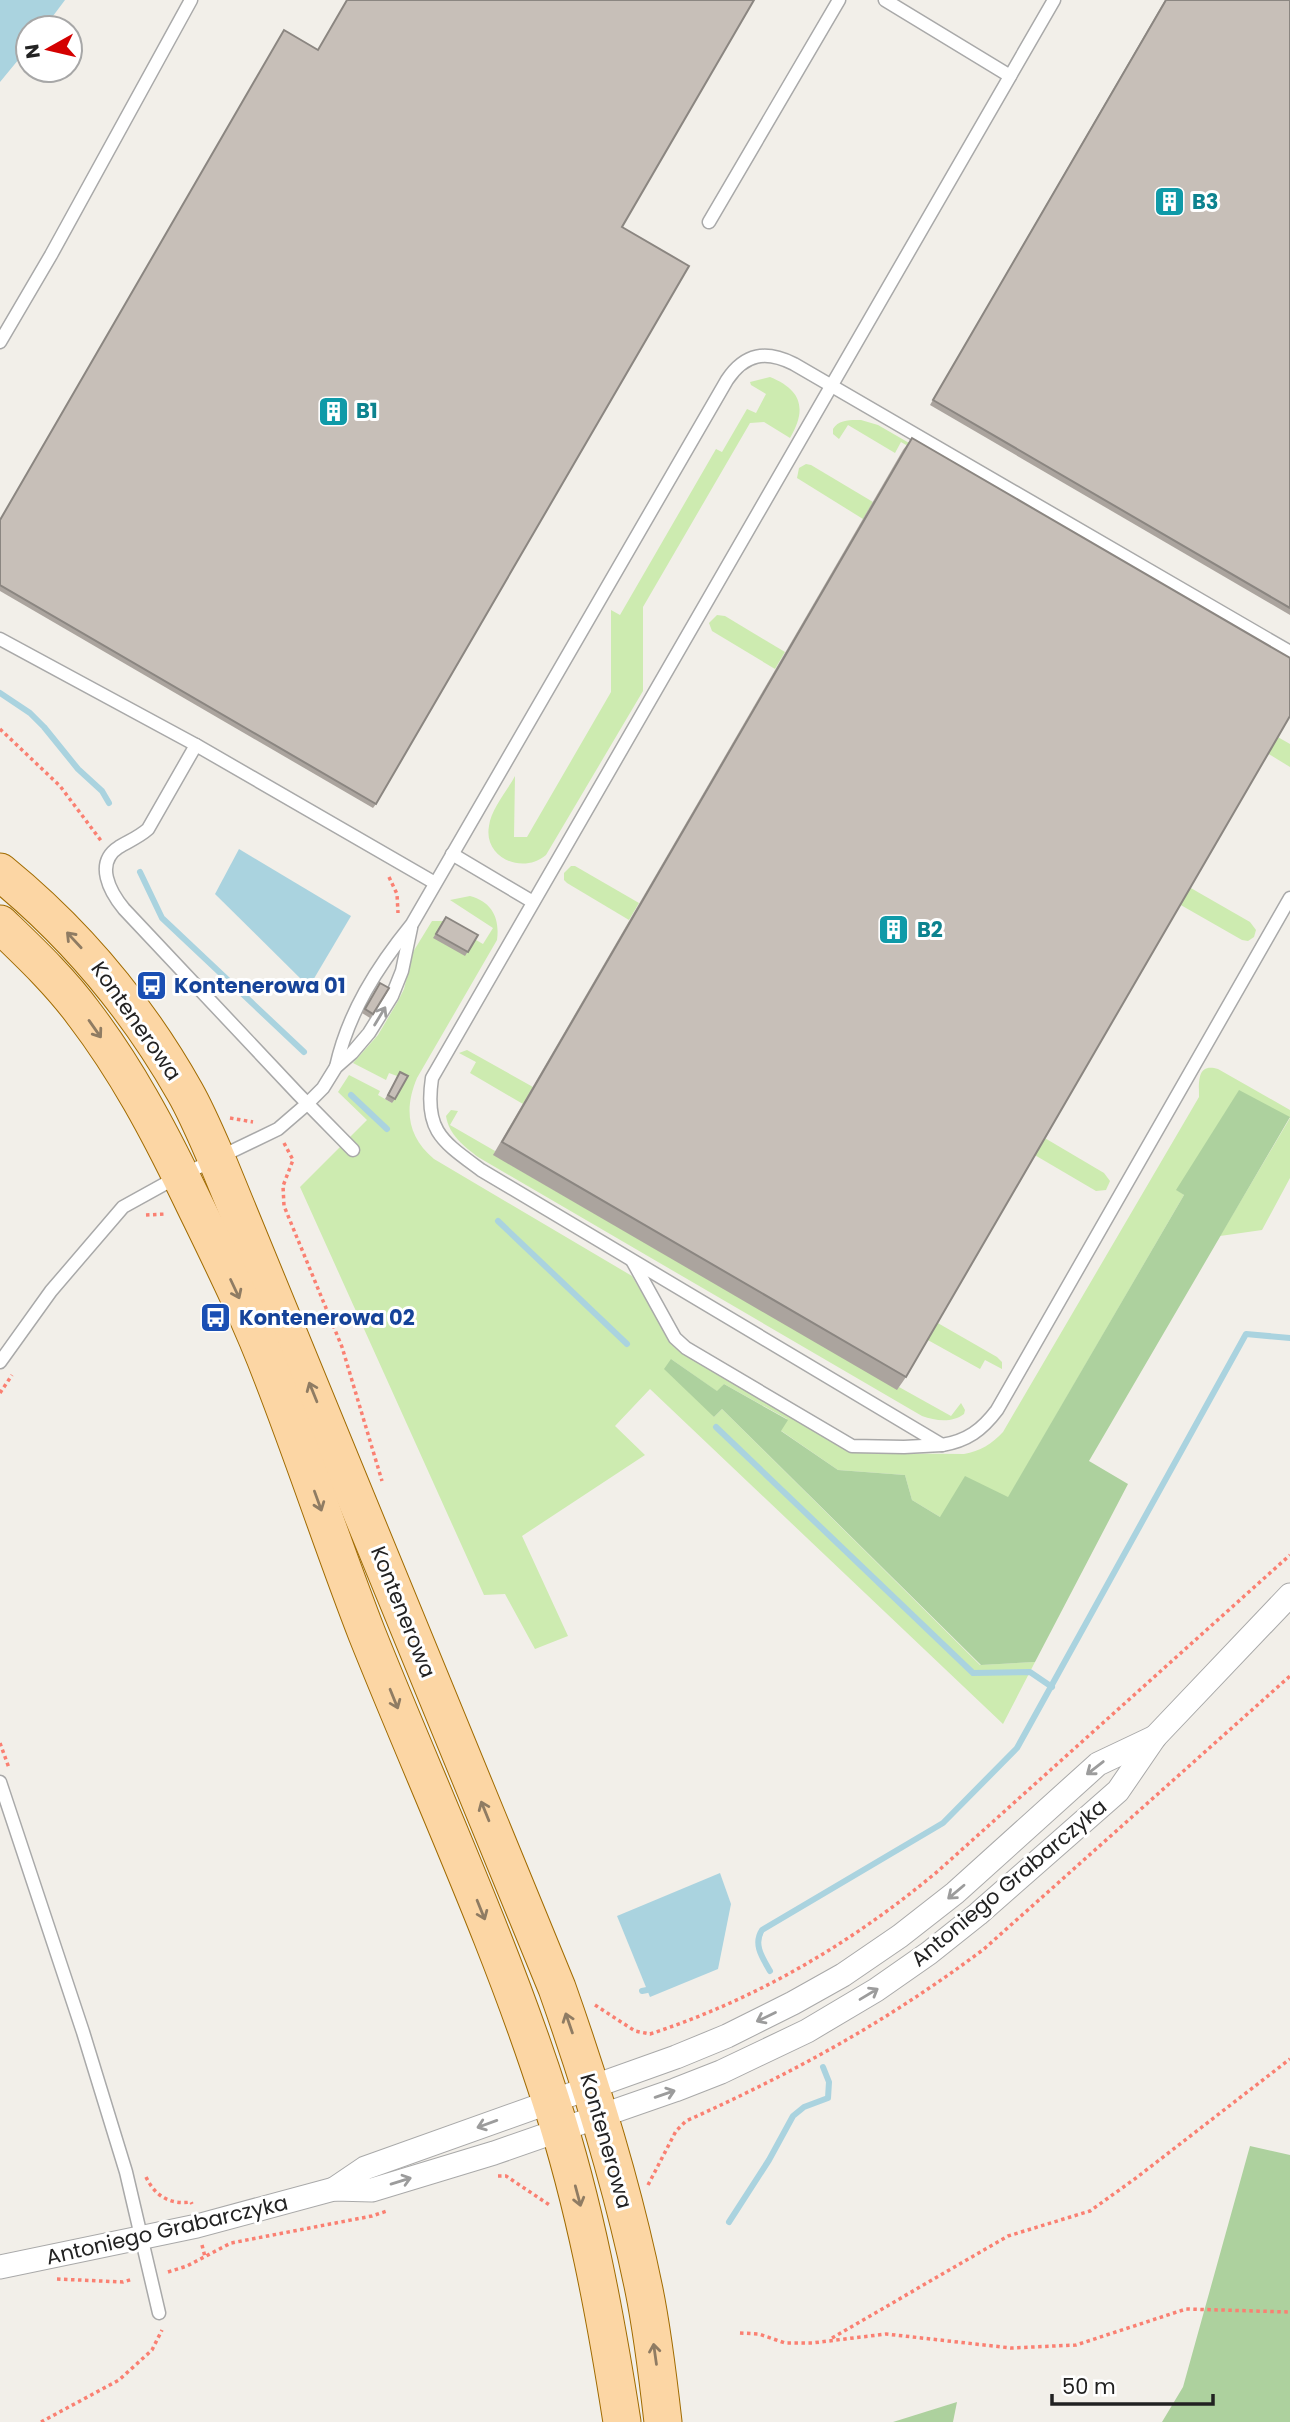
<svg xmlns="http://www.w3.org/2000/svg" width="1290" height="2422" font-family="Poppins,sans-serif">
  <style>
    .grass { fill: #cdebb0 }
    .forest { fill: #add19e }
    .water { fill: #aad3df }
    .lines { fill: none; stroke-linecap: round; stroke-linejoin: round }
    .stream { stroke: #aad3df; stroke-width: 6 }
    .service-casing { stroke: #a9a9a9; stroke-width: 15 }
    .minor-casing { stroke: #a9a9a9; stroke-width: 25 }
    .primary-casing { stroke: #a06b00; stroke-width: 39 }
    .path { stroke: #fa8072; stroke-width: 3.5; stroke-dasharray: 3.5 3.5; stroke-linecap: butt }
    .service { stroke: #fff; stroke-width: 12 }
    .minor { stroke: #fff; stroke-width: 23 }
    .primary { stroke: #fcd6a4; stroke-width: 37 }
    .wall { fill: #aba49e }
    .building { fill: #c7bfb8; stroke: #8b8681; stroke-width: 2 }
    .oneway { stroke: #8f7c63 }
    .oneway2 { stroke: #9c9c9c }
    .labels { text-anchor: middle; stroke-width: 6; stroke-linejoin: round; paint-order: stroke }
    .culture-label { font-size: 21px; font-weight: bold; fill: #0d838f; stroke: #fff; text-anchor: start }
    .transit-label { font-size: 21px; font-weight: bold; fill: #164399; stroke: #fff; text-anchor: start }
    .street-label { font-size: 21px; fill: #222; stroke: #fff }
  </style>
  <rect width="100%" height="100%" fill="#f2efe9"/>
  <!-- grass -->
  <g class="grass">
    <path d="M770,377C802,390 807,409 790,438L764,422L750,423L643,607V691L546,855C523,875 483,858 489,826C491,809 507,791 515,776L514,837H527L611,692V610L620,615L716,449L722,452L747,409L756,413L766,394L751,385L750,382Z"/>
    <path d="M861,420L878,425L942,462L940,465L901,442L895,453L848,425L839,439L833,434V429C839,419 851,420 861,420Z"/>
    <path d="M806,464L811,465L873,502L863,519L797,478L799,468Z"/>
    <path d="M717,615L725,616L785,652L775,669L712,631L709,623Z"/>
    <path d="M1276,736L1290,744V767L1267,753Z"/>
    <path d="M571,866H575L639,903L629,920L567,883L564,880V873Z"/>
    <path d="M1189,887L1250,922L1256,930L1254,937L1248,941L1242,940L1179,904Z"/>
    <path d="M470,896C492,902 500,918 497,940L417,1078C404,1109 407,1136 434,1159L632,1276L674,1347L848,1450L854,1453L964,1454C980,1451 992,1444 1003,1432L1199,1097C1199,1081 1197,1063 1218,1069L1290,1110V1178L1262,1230L1220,1236L1290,1118L1239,1091L1177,1190L1184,1195L1008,1498L940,1517L912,1500L905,1475L838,1470L780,1430L787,1419L724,1384L718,1392L671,1359L714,1417L722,1409L980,1665L1035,1662L1003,1724L650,1389L615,1426L645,1455L522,1536L568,1636L535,1649L505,1594L484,1595L300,1187L367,1120L338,1092L349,1075L380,1091L378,1095L392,1103L397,1076L389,1073L386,1080L353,1063L378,1035L398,1001L404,989L413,952L432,921H443L483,944L493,928L450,900Z"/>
    <path d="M467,1050L533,1087L523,1104L470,1073L476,1062L459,1053Z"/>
    <path d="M451,1110L458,1111L450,1125L495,1151L494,1155L897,1389L899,1387L951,1416L961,1403L965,1410L964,1414C952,1423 936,1421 922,1416L478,1157C464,1146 449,1135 446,1116Z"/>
    <path d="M1043,1137L1104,1173L1110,1181L1106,1190L1096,1191L1033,1154Z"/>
    <path d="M936,1322L997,1357L1002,1362V1369L985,1360L980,1369L926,1339Z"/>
  </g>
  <!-- forest -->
  <g class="forest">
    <path d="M1239,1090L1290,1117L1089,1461L1128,1484L1035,1662L981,1665L722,1409L714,1417L664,1369L671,1359L717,1391L724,1384L788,1420L781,1431L838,1470L905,1475L912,1500L940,1517L965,1476L1008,1497L1184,1195L1176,1190Z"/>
    <path d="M1250,2146L1290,2155V2422H1162L1183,2387Z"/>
    <path d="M957,2402L953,2422H893Z"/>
  </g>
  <!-- water -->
  <g class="water">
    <path d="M0,0H65L44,28H28V48L0,82Z"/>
    <path d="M239,849L351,916L309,987L215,894Z"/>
    <path d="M720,1873L731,1904L718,1969L650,1997L617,1916Z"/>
  </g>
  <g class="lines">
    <!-- stream -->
    <g class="stream">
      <path d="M0,693L30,713L44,727L78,769L102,791L109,803"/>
      <path d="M140,872L162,918L304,1052"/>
      <path d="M351,1095L387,1129"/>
      <path d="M498,1221L627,1344"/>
      <path d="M716,1427L973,1673L1030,1672L1052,1687"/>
      <path d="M770,1971C762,1957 753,1944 762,1930L943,1823L1017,1748L1246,1334L1290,1338"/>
      <path d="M642,1991L647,1990"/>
      <path d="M729,2222L769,2160L793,2116L804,2107L828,2098L829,2082L823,2067"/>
    </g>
    <defs>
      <g id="service">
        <path d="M885,0L1010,76"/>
        <path d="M1054,0L432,1078C424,1131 442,1141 481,1170L942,1445C967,1441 982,1430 997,1410L1290,898"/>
        <path d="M709,222L839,0"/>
        <path d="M0,342L51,255L191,0"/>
        <path d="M0,639L196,745L435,883"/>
        <path d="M196,745L148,829C139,837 129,841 119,847C94,863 110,892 124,909L298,1094L353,1150"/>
        <path d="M452,854L533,902"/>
        <path d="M336,1067C348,1013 377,967 412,924L727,380C745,353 766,350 794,364L1290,652"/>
        <path d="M633,1262L675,1338L686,1348L852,1446L904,1447L942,1445"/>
        <path d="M0,1362L51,1291L123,1207L170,1181L278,1129L307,1104L323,1088L336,1067L352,1053L369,1033L392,996L402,971L411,928"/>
        <path d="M0,1782L83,2032L126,2172L159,2313"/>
      </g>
      <g id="minor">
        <path d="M334,2189L365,2168L676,2057L727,2036L793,2003L843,1975L900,1936L955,1893L1098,1764L1155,1737"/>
        <path d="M0,2267L197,2226L334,2189L372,2190L494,2153L675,2090L721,2072L807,2031L876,1990L929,1953L978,1914L1118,1791L1155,1737L1290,1595"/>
      </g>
      <g id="primary">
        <path d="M0,872C76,934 137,1007 185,1092C197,1113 207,1137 217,1160L557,1988C592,2087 623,2187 644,2290C653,2334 658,2378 663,2422"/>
        <path d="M0,924C29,952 60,981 84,1014C126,1069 158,1129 188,1191C218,1253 249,1314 273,1378C306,1463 334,1549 367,1634C429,1789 500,1941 551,2101C585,2206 605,2313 622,2422"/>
      </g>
    </defs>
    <!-- service casing -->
    <use href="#service" class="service-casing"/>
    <!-- minor casing -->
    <use href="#minor" class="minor-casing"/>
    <!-- primary casing -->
    <use href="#primary" class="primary-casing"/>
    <!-- path -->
    <g class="path">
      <path d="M0,729L60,786L102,842"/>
      <path d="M389,877L397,894L398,913"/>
      <path d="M230,1118L253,1122"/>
      <path d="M284,1143L293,1160L283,1186L284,1206L342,1347L382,1481"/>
      <path d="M146,1215L166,1214"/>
      <path d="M0,1393L12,1375"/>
      <path d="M0,1743L9,1768"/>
      <path d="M595,2005L635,2031L650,2034C757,1999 852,1943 938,1871L1290,1555"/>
      <path d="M498,2176H506L551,2206"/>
      <path d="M146,2177C155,2196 170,2205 191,2202L192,2204"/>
      <path d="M648,2185L676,2131L686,2121C795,2072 888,2021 984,1949L1290,1676"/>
      <path d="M202,2245L205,2257"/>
      <path d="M168,2272L187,2266L231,2243L372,2216L387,2211"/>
      <path d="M57,2279L123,2282L133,2279"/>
      <path d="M740,2333L759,2334L785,2343H812L886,2334L1011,2348L1076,2345L1186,2309L1290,2312"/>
      <path d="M832,2338L1008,2236L1090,2211L1136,2178L1290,2059"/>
      <path d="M41,2422L119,2380L152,2350L162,2330"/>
    </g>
    <!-- service -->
    <use href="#service" class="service"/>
    <!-- minor -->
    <use href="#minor" class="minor"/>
    <!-- primary -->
    <use href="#primary" class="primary"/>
  </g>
  <!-- wall -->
  <g class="wall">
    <path d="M1165,0H1290V615L930,405Z"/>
    <path d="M318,49L622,227L376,804L373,808L0,591V519Z"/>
    <path d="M912,438L906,1377L897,1390L493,1155L903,450Z"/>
    <path d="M446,917L478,935L465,956L433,938Z"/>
    <path d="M380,983L389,988L370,1018L362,1013Z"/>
    <path d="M400,1072L395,1099L392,1103L385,1099Z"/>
  </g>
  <!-- building -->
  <g class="building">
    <path d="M347,0H754L622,227L689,266L376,804L0,585V520L284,30L318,50Z"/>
    <path d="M1166,0H1290V608L933,400Z"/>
    <path d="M912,438L1290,658V716L906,1377L502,1142Z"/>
    <path d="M446,917L478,935L468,952L436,934Z"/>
    <path d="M380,983L389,988L373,1014L365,1009Z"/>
    <path d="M400,1072L408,1076L395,1099L388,1095Z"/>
  </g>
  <!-- one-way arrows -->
  <defs><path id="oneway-shaft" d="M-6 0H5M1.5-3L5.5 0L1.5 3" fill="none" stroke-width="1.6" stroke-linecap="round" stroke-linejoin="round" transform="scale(1.75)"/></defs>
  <g class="oneway">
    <use href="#oneway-shaft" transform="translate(74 940) rotate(-133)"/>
    <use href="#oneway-shaft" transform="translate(95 1029) rotate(55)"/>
    <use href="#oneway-shaft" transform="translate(235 1289) rotate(65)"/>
    <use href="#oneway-shaft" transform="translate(313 1392) rotate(-112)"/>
    <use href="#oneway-shaft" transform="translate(318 1501) rotate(70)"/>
    <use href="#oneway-shaft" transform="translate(394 1699) rotate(68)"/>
    <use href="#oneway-shaft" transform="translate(485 1811) rotate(-112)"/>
    <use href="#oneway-shaft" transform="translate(481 1910) rotate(68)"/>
    <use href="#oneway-shaft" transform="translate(569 2023) rotate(-109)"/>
    <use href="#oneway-shaft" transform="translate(578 2196) rotate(75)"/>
    <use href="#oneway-shaft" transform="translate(655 2354) rotate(-98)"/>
  </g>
  <g class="oneway2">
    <use href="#oneway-shaft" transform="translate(380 1016) rotate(-59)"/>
    <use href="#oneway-shaft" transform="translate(1095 1768) rotate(142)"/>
    <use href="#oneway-shaft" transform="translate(956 1892) rotate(140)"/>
    <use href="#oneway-shaft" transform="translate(869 1994) rotate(-31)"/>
    <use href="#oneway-shaft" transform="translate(766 2017) rotate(154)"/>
    <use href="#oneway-shaft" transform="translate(665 2094) rotate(-19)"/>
    <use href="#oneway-shaft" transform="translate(487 2124) rotate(160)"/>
    <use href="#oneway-shaft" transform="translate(401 2181) rotate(-17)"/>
  </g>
  <!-- icons -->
  <defs>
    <symbol id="building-square" viewBox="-11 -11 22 22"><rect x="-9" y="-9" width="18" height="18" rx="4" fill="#0f9aa8" stroke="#fff"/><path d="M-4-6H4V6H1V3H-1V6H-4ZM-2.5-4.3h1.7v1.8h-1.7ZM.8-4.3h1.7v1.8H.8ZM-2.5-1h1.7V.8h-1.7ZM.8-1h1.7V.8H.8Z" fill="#fff"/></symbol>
    <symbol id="bus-square" viewBox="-11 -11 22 22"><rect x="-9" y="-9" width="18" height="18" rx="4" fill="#1a4fb4" stroke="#fff"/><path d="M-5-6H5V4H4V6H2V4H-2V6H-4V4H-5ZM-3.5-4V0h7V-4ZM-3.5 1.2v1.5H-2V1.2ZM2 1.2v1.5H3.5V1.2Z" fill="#fff"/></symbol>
  </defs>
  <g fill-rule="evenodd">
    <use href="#building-square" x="1152" y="184" width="35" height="35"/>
    <use href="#building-square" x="316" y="394" width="35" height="35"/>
    <use href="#building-square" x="876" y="912" width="35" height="35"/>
    <use href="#bus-square" x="134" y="968" width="35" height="35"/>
    <use href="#bus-square" x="198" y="1300" width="35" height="35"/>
  </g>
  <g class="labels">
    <!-- culture labels -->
    <g class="culture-label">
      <text x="1192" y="209">B3</text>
      <text x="356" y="418">B1</text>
      <text x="917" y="937">B2</text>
    </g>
    <!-- transit labels -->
    <g class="transit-label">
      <text x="174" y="993">Kontenerowa 01</text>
      <text x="239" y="1325">Kontenerowa 02</text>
    </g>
    <!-- street labels -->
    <g class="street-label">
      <text transform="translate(136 1021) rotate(55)" y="7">Kontenerowa</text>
      <text transform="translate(403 1612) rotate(68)" y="7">Kontenerowa</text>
      <text transform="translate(1009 1883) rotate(-40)" y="7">Antoniego Grabarczyka</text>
      <text transform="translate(606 2141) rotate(74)" y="7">Kontenerowa</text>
      <text transform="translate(167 2230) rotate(-13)" y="7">Antoniego Grabarczyka</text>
    </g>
  </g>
  <!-- north arrow -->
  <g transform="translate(49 49) rotate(262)"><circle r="33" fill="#ffffff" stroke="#a7a7a7" stroke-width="2"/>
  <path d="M0-5L12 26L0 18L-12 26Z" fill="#d40000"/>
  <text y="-10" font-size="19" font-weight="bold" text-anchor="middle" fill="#222222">N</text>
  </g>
  <!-- scale -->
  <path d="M1052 2394v10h161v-10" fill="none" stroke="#222222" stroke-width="3.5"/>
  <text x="1062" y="2394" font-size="21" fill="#222222" stroke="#ffffff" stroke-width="5" paint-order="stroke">50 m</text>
</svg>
